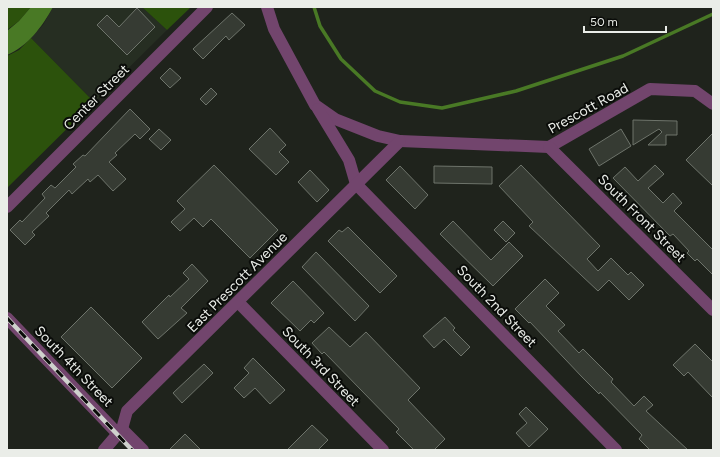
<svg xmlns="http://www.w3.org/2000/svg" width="720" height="457" font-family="Figtree,sans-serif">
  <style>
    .built { fill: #262e22 }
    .green { fill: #2c520c }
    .water { fill: #497925 }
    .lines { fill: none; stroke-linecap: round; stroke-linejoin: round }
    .stream { stroke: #497925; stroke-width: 3.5 }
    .building { fill: #363b33; stroke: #6e746b }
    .minor { stroke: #72456d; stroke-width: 12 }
    .rail-casing { stroke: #cfd2cd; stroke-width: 4.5 }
    .rail { stroke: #0a0c09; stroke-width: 3; stroke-dasharray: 9; stroke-linecap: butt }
    .labels { text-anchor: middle; stroke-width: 4; stroke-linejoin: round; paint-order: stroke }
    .street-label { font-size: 14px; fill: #eaede8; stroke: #0a0c09 }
  </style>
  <rect width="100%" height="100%" fill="#1f231c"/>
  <!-- built -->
  <path class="built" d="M53,7H142L167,30L94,102L31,38L43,25Z"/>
  <!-- green -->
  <g class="green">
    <path d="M7,7H31L19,21L7,30Z"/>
    <path d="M142,7H191L167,30Z"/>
    <path d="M31,38L94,102L7,188V56L19,50Z"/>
  </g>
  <!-- water -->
  <path class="water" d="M31,7H53C42,27 28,46 7,55V31L19,21Z"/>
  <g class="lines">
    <!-- stream -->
    <path class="stream" d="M314,7L320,26L341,59L375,91L400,102L442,108L516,91L623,56L713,14"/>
  </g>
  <!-- building -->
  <g class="building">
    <path d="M137,8L155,27L127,55L97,25L107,15L119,27Z"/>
    <path d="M232,13L245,25L229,40L226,36L203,59L193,49Z"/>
    <path d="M170,68L181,78L170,88L160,78Z"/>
    <path d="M211,88L217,94L206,105L200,99Z"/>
    <path d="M130,109L150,129L140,139L135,134L115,153L117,155L109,162L126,179L113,191L98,175L90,182L88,179L72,194L69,190L46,213L49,216L32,232L35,235L25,245L10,230L20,220L22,222L45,198L42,194L51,185L55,188L76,167L73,164L83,155L85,156Z"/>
    <path d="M633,120L677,121V135H666V145H648L662,132L659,129L633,145Z"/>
    <path d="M270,128L286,145L279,152L289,162L276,175L249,149Z"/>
    <path d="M159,129L171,140L161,150L149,139Z"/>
    <path d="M621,129L631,146L599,166L589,149Z"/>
    <path d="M713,133V186L686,160Z"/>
    <path d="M214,165L278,230L250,258L211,219L203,227L194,218L180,231L171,222L185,209L177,201Z"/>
    <path d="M521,165L600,246L587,259L598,271L611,258L628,275L631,272L644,285L629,300L609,280L598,291L529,226L533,222L499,186Z"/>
    <path d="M655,165L664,174L648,188L663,203L673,193L682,203L674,211L713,250V275L697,259L695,261L687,253L689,251L673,234L670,236L613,178L625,167L638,181Z"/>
    <path d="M400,166L428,195L415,209L386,180Z"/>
    <path d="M434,166L492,167V184L434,183Z"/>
    <path d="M310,170L329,190L317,202L298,182Z"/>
    <path d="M453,221L491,260L509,242L523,256L493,286L440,234Z"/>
    <path d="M503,221L515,233L506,242L494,230Z"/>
    <path d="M348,227L397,276L380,293L328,241L339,230L342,232Z"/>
    <path d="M316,252L369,306L355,321L302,267Z"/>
    <path d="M192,264L208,281L181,308L187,313L158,339L142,322L169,295L170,297L189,279L183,273Z"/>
    <path d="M545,279L559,293L546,306L565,325L558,331L579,353L583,349L613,379L611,382L634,406L644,396L653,405L646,411L688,450H650L639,439L642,435L600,392L599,394L582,377L530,322L529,323L515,309Z"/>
    <path d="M293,281L324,313L314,323L311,320L300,331L271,303Z"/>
    <path d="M91,307L142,358L112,388L61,337Z"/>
    <path d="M445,317L455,328L453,330L470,347L461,356L444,339L434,348L423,336Z"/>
    <path d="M329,327L350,347L366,332L420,388L408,400L445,439L434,450H414L396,432L399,429L324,352L322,354L312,343Z"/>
    <path d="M695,344L713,362V398L688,372L684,376L673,365Z"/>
    <path d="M253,358L285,390L270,404L255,388L244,398L234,388L249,373L244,368Z"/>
    <path d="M204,364L213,373L182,403L173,393Z"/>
    <path d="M526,407L548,429L529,447L516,433L527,423L519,414Z"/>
    <path d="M312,425L328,440L318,450H287Z"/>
    <path d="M185,434L201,450H169Z"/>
  </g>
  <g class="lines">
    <!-- minor -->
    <g class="minor">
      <path d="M267,7L274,29L315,105L335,119L378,136L400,141L549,147L650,89L695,91L713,104"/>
      <path d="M318,109L349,160L356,184L616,450"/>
      <path d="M549,147L713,310"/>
      <path d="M7,207L207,7"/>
      <path d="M238,302L383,450"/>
      <path d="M7,318L119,435"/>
      <path d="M122,429L143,450"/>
      <path d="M104,450L122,429L127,411L400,141"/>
    </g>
    <defs>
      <path id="rail" d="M7,318L132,450"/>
    </defs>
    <!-- rail casing -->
    <use href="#rail" class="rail-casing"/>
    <!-- rail -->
    <use href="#rail" class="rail"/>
  </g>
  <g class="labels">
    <!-- street labels -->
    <g class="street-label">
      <text transform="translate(96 97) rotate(-45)" y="5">Center Street</text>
      <text transform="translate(588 108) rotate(-29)" y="5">Prescott Road</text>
      <text transform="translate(642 218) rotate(45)" y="5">South Front Street</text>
      <text transform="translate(237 282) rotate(-45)" y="5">East Prescott Avenue</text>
      <text transform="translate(497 306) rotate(46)" y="5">South 2nd Street</text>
      <text transform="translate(74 366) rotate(46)" y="5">South 4th Street</text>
      <text transform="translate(321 366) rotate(46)" y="5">South 3rd Street</text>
    </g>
  </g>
  <!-- border -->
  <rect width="720" height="457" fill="none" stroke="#eaede8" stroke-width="16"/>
  <!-- scale -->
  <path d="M584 26v6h82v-6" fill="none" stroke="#eaede8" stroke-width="2"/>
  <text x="590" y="26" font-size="12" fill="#eaede8" stroke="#0a0c09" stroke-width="3" paint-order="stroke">50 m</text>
</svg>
